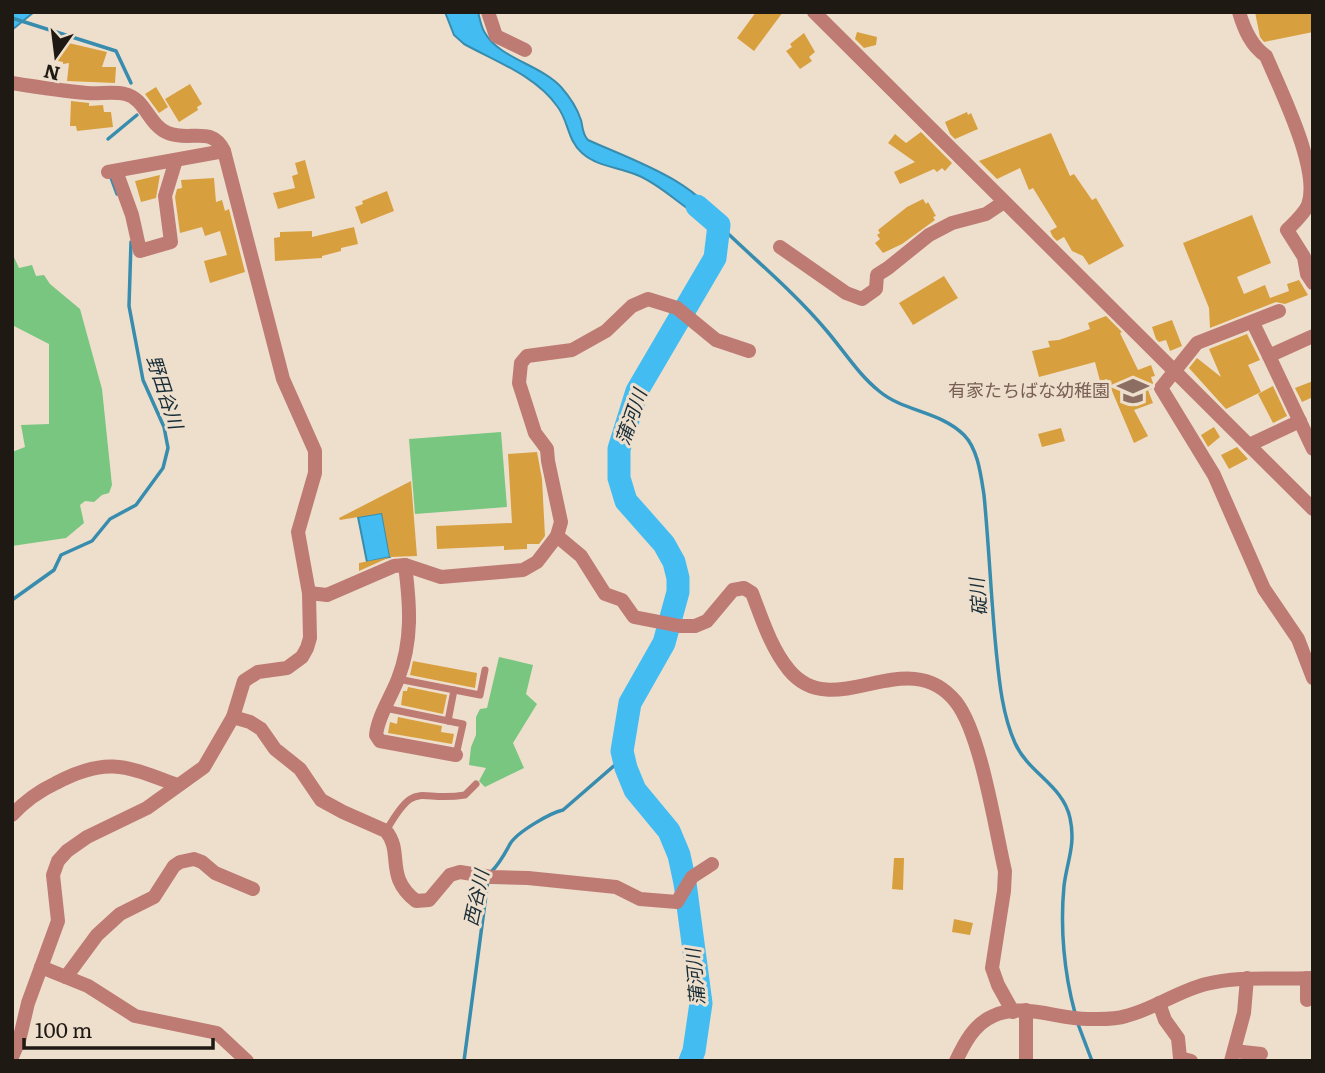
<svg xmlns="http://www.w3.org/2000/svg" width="1325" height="1073" font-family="Literata,'Noto Sans JP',serif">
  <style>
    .green { fill: #79c680 }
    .water { fill: #43bdf1; stroke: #388cae; stroke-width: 2 }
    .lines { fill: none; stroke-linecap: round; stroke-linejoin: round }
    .stream { stroke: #388cae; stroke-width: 3.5 }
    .river { stroke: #43bdf1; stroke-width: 23 }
    .building { fill: #d89f3e }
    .lane { stroke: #be7b74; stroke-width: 7 }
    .street { stroke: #be7b74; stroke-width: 14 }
    .labels { text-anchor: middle; stroke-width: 6; stroke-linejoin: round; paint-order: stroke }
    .education-label { font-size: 18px; fill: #785e54; stroke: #eedfcd; text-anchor: end }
    .water-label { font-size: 19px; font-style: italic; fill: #192d37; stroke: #eedfcd }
  </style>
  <rect width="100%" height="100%" fill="#eedfcd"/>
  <!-- green -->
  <g class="green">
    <path d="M13,255L19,268L32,265L36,276L44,275L50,284L80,309L102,389L112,485L109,493L102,495L94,502L85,501L80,505L84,523L66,538L12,546V452L25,447L21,425L49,424V344L12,325Z"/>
    <path d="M501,432L507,507L415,514L409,439Z"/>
    <path d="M499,657L533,665L526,694L537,704L513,743L524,768L485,787L479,781L486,768L469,765L471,747L476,735V717L480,709L487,708Z"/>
  </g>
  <!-- water -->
  <g class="water">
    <path d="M12,12H34L12,30Z"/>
    <path d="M445,12H478C480,19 481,27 485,33C499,58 541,65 561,87C569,96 577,108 581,120C583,127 582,134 588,140C627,158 704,183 719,225C688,216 667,187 637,175C618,167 598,167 582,153C567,140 569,121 557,106C536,76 495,61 464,44L454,35Z"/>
    <path d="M382,513L390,557L367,562L358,517Z"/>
  </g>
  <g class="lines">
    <!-- stream -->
    <g class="stream">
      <path d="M12,18L116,51L131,83"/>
      <path d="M108,139L137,115"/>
      <path d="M110,175L117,194"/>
      <path d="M719,225C755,260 794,292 826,330C844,351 858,374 879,391C904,412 940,411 964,435C978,449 981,476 984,495C989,546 991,598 996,649C999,679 1002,714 1015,743C1028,773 1063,785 1070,818C1076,845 1067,861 1064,886C1060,927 1064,973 1075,1013"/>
      <path d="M12,600L54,570L61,555L92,541L110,519L136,505L163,468L168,448L164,427L143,380L129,306L131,242"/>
      <path d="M491,872C500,863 504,855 510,844C517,832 550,813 563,810L623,758"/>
      <path d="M1078,1024L1092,1061"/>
      <path d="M464,1061L488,880"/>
    </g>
    <!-- river -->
    <path class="river" d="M690,1061L694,1051L701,1003L685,883L679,855L669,831L635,790L626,768L622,751L630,703L664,643L678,592V578L674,562L664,544L626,501L619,478V449L637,391L715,258L719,225L697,206"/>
  </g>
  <!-- building -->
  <g class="building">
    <path d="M756,12H783L754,51L737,38Z"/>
    <path d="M1255,12H1313V32L1264,42L1260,37Z"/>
    <path d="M857,32L877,37L876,45L864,48L855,39Z"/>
    <path d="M804,33L815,52L809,57L812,61L800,69L786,51L792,47L790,44Z"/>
    <path d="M56,40L107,52L102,67H116L115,83L67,81L69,63L63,64V62L53,60Z"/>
    <path d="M190,84L202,104L197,107L198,110L179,122L165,99Z"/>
    <path d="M156,87L168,107L159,113L145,94Z"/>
    <path d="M71,101L89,103V106L103,105L104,112H111L113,127L77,131L76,126H70Z"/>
    <path d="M967,112L968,115L971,113L978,129L955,139L950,134L945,122Z"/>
    <path d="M921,132L952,163L945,171L942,168L937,172L934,169L900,184L894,172L915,162L888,143L895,134L906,143Z"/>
    <path d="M1051,133L1070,176L1074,174L1092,200L1096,198L1124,246L1089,265L1083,256L1072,251L1064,237L1057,241L1053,237L1050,231L1057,227L1033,188L1029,190L1020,168L997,179L979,161Z"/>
    <path d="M305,160L315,198L278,209L273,193L295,188L292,176L298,174L295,163Z"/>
    <path d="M160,175L156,198L141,202L135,181Z"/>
    <path d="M214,178L216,202L222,200L225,211L229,209L245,272L210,283L204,261L227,255L220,231L205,236L202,227L180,233L175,197L177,189L182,188L181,180Z"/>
    <path d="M387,191L394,211L361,224L355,207L363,204L362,201Z"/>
    <path d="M923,199L926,204L928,202L936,216L933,217L935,220L902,244L883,253L875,243L880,239L877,235L880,233L878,230L907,207Z"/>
    <path d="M1252,215L1271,263L1237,277L1244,294L1265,285L1270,298L1289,291L1287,284L1299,280L1308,295L1285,304L1276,302L1210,328L1209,308L1183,243Z"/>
    <path d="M354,227L358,244L341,248V251L322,256V258L275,261L274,238L280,237V232L312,231V237Z"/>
    <path d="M944,276L958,298L913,325L899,303Z"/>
    <path d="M1106,316L1122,332L1120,333L1138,370L1151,365L1155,376L1151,377L1153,383L1152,389L1148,390L1153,403L1134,410L1148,436L1134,443L1107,379L1100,381L1095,362L1039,377L1032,351L1050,347L1048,341L1059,340L1090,329L1088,323Z"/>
    <path d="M1172,320L1182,346L1170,351L1166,340L1159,342L1156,339L1152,327Z"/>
    <path d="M1247,334L1260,360L1248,365L1261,392L1226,409L1189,368L1197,358L1221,377L1209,349Z"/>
    <path d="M1313,381V397L1302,402L1295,388Z"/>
    <path d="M1273,386L1287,416L1273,423L1258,394Z"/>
    <path d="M1214,427L1220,437L1208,447L1201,435Z"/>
    <path d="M1061,428L1065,441L1042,447L1038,434Z"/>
    <path d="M1237,447L1248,459L1229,469L1221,455Z"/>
    <path d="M537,452L542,479L545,536L539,544H527V549L504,550V546L437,549L436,526L512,523L508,454Z"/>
    <path d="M411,481L417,556L390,557L382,513L340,520L339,518Z"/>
    <path d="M390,557L359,571V563Z"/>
    <path d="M413,661L477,673L475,688L410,675Z"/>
    <path d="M408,687L447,695L443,714L401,705L403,691H407Z"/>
    <path d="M398,717L442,726L441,732L454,734L452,744L388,733L390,722L397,724Z"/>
    <path d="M894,858H904L903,890L892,889Z"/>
    <path d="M954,919L973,923L970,935L952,932Z"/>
  </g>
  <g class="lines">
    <!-- lane -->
    <g class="lane">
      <path d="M398,679L480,695L485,670"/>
      <path d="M385,708L463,724L456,755"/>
      <path d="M448,721L454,690"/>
      <path d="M386,831C417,777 417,803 465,795L476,784"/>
    </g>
    <!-- street -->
    <g class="street">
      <path d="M488,12L496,36L525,50"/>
      <path d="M814,12L1313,509"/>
      <path d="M1239,12C1244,29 1251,46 1266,56C1280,89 1321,171 1308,205C1304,214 1294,223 1287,230L1304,257L1307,274L1313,283"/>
      <path d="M12,83C37,87 62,91 87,93C100,94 113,91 125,94C145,98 149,126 168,133C190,142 212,125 224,151L283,379L315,451V473L298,532L309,593L310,638L307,648L302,657L287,668L258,672L244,681L233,717L204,767L147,808L87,837L67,851L58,861L53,875L58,921L28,1003L19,1041L12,1057"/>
      <path d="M116,171L132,215L140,251L171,242L165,196L176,160"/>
      <path d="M108,172L224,151"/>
      <path d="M780,247L846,293L862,299L876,289L877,275L888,268L929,235L952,223L986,214L1004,202"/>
      <path d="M1279,311L1197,343L1161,388L1214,475L1264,589L1298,639L1313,678"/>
      <path d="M1253,323L1269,356"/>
      <path d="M1313,336L1269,356L1313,449"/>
      <path d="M1249,445L1300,421"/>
      <path d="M557,536L561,522L548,461L547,449L535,433L519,383L521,363L527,356L572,350L606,331L632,306L648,299L677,308L716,340L749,351"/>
      <path d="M405,565C410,605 413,640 398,679C391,697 378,716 376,735L380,741L456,755"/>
      <path d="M309,593L327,595L394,566L405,565L441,577L523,570L537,562L557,536L581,556L605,594L622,600L634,617L680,626H695L707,621L733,590L744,588L752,593C762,619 771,648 789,670C834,725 907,641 956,702C981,734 995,828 1005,871L1004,891L992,968L998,985L1013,1012"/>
      <path d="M233,717L250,722L261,729L275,749L300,769L321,800L343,812L386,831C404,853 384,876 416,901L429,900L450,875L460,872L491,877L528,878L616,887L640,899L677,902L692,877L712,864"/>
      <path d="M12,815C25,801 39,791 56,783C107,756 126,766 177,785"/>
      <path d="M41,967L88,986L135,1016L217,1033L247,1061"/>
      <path d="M66,977L97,935L120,914L154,897L174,866L180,862L194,859L202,862L215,873L253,889"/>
      <path d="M1307,1000V978"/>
      <path d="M1159,1003L1165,1020L1178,1038L1180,1058L1191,1061"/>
      <path d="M1026,1010V1061"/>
      <path d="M1234,1051L1261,1054"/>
      <path d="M956,1061C964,1044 974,1024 993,1016C1023,1002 1057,1019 1088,1019C1100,1019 1114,1020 1126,1016C1154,1009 1178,991 1206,984C1240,975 1277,980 1313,978"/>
      <path d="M1231,1061L1244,1013L1247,978"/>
    </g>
  </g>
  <!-- icons -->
  <defs>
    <symbol id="school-bare" viewBox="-9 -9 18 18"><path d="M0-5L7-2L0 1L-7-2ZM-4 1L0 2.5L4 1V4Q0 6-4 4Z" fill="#8d6e63" stroke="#eedfcd" stroke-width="2.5" paint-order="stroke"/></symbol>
  </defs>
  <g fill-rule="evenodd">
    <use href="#school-bare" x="1111" y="369" width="44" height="44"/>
  </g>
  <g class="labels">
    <!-- education labels -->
    <g class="education-label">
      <text x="1110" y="397">有家たちばな幼稚園</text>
    </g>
    <!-- water labels -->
    <g class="water-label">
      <text transform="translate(165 392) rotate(72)" y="7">野田谷川</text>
      <text transform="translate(631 417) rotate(-71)" y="7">蒲河川</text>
      <text transform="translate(978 597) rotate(-95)" y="7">碇川</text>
      <text transform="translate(476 898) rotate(-78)" y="7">西谷川</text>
      <text transform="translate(695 977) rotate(-95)" y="7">蒲河川</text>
    </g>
  </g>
  <!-- border -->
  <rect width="1325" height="1073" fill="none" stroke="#1f1913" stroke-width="28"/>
  <!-- north arrow -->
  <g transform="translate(56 56) rotate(194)" stroke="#eedfcd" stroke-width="5" paint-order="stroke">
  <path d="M0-5L12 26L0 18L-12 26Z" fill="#1f1913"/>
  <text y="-10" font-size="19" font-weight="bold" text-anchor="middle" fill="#1f1913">N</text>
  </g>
  <!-- scale -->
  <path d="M24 1038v10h189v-10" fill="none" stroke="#1f1913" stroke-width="3.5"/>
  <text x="35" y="1038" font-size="21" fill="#1f1913" stroke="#eedfcd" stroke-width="5" paint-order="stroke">100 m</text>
</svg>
